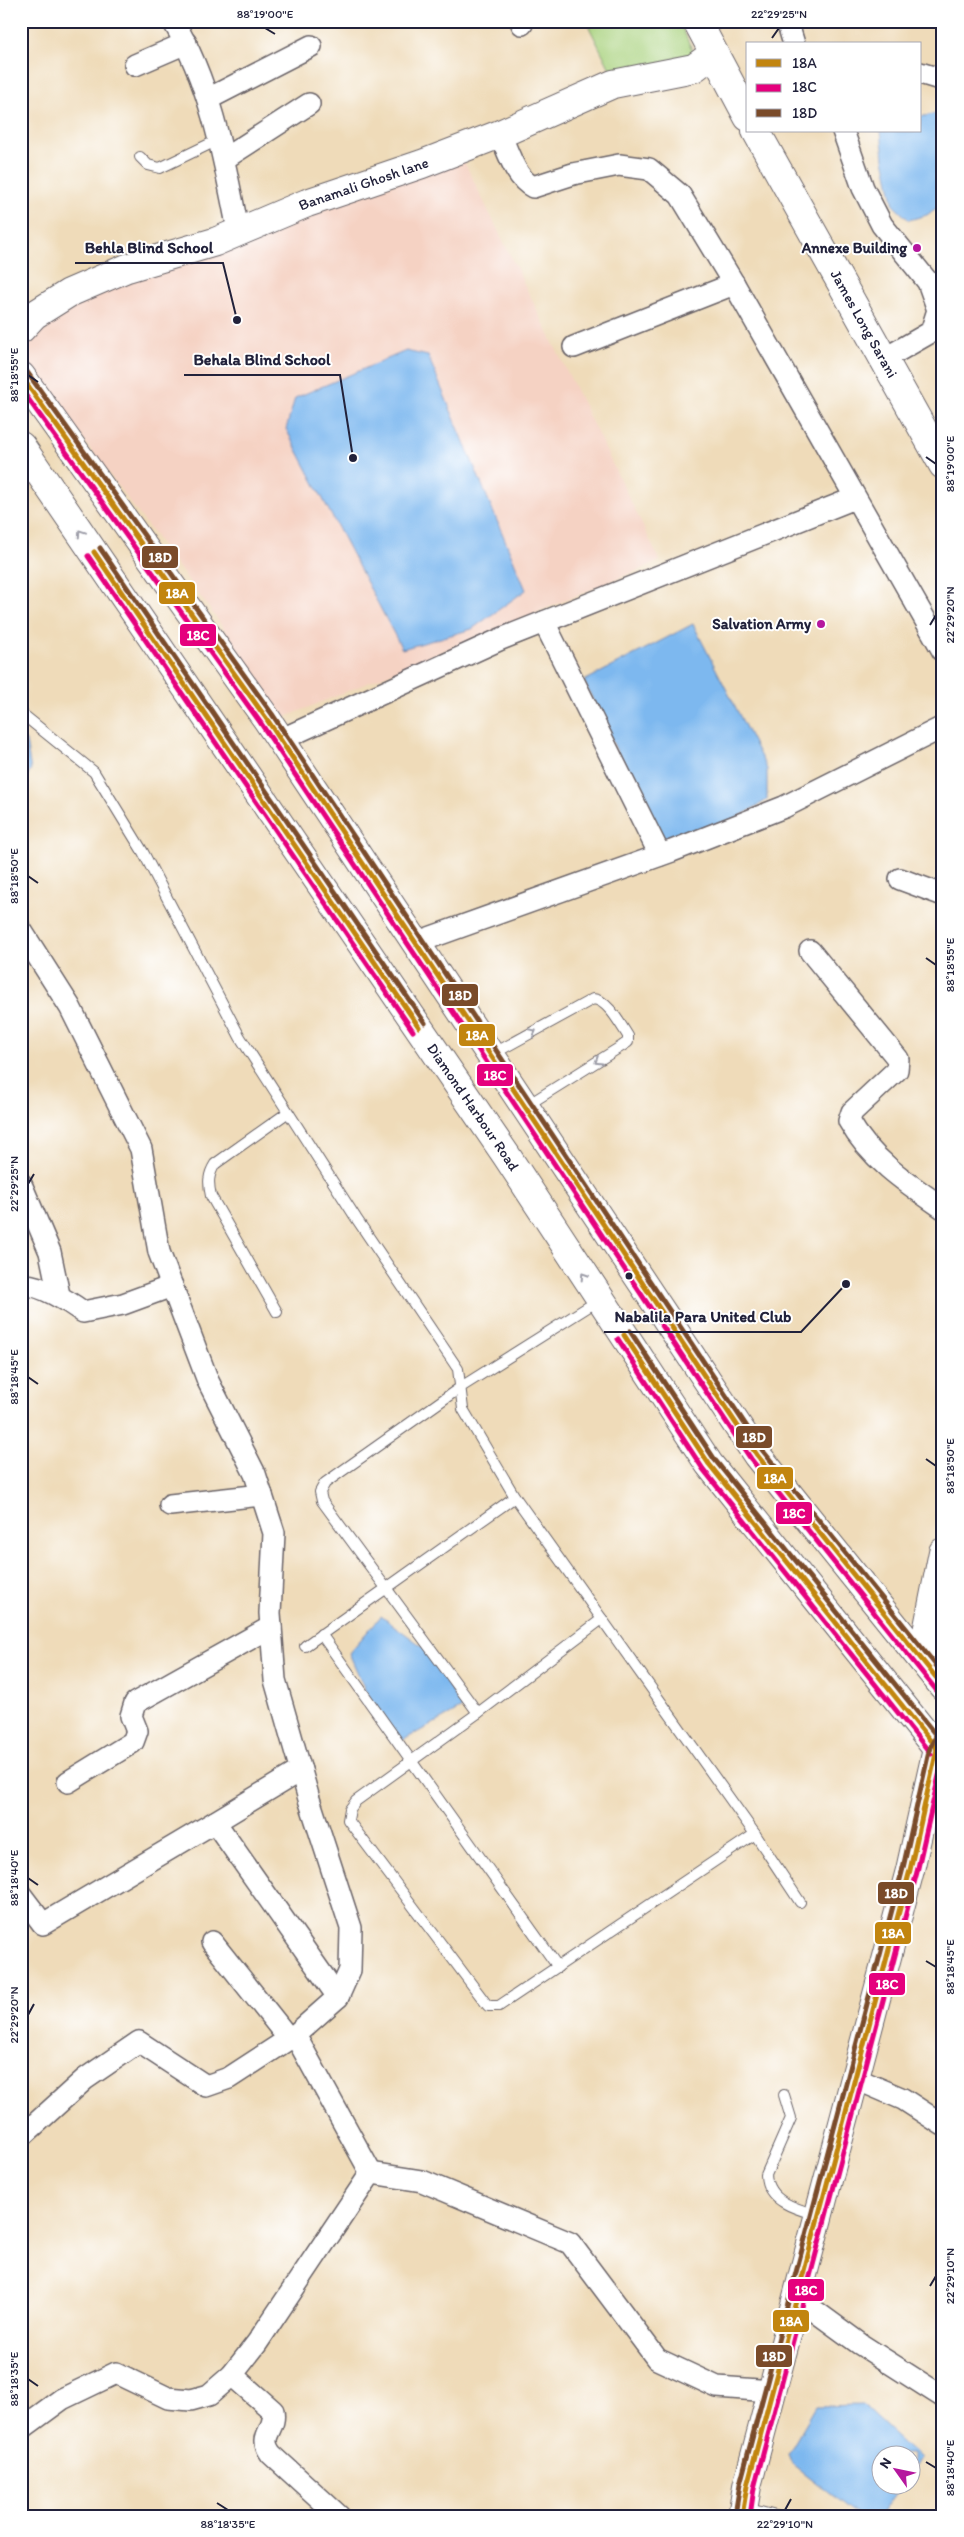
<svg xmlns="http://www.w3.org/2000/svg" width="964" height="2537" font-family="Itim,sans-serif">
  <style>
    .built { fill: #f5d2c3 }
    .green { fill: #a9d27e; stroke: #667a5c }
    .water { fill: #7db8ef; stroke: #506d95 }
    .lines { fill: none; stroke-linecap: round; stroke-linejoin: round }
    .lane-casing { stroke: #6a6367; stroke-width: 12 }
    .street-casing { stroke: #6a6367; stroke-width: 24 }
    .secondary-casing { stroke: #6a6367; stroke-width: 30 }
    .highway-casing { stroke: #6a6367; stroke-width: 30 }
    .lane { stroke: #fff; stroke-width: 10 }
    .street { stroke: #fff; stroke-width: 21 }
    .secondary { stroke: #fff; stroke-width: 28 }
    .highway { stroke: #fff; stroke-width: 28 }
    .bus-1-casing { stroke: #fff; stroke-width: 9 }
    .bus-2-casing { stroke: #fff; stroke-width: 9 }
    .bus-3-casing { stroke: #fff; stroke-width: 9 }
    .bus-1 { stroke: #c2850f; stroke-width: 5 }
    .bus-2 { stroke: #e5007d; stroke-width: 5 }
    .bus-3 { stroke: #7a4b2a; stroke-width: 5 }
    .oneway { stroke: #9c9ca7 }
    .ticks { fill: none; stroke: #22223b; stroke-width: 2 }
    .poi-dot { fill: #b5179e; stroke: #fff; stroke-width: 2 }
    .bus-dot { fill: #22223b; stroke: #fff; stroke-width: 2 }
    .labels { text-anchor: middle; stroke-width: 4; stroke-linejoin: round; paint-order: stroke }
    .street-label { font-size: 15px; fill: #22223b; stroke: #fff }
    .poi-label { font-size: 15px; font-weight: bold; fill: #22223b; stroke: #fff; text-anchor: end }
    .leader { fill: none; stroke: #22223b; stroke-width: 2 }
    .callout-dot { fill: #22223b; stroke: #fff; stroke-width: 2 }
    .callout-label { font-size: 16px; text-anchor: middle; font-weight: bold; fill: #22223b; stroke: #fff; stroke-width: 4; stroke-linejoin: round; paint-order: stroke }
    .line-badge { stroke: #fff; stroke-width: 2 }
    .badge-label { font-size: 14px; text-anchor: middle; font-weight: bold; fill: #fff }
    .neatline { fill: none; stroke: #22223b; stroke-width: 2 }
    .ticks-label { font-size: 12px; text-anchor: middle; fill: #22223b }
  </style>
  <rect width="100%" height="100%" fill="#fff"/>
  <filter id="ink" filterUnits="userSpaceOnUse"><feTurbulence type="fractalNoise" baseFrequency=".02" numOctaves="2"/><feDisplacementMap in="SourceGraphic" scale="10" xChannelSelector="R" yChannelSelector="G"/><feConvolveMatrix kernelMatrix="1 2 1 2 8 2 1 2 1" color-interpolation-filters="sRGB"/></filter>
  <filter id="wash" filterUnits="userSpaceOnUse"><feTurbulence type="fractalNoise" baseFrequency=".0096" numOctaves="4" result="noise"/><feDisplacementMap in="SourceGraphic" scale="20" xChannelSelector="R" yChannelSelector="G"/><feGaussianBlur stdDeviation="1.12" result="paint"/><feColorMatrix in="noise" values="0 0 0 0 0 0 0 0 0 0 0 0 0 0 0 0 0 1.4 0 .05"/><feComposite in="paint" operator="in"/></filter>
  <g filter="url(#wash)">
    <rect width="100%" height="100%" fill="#efdbb9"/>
    <!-- built -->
    <path class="built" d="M463,159L660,561L283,718L217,619L21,356V339L77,297Z"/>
    <!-- green -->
    <path class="green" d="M586,21H679L696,58L612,73Z"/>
    <!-- water -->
    <g class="water">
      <path d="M943,112V203L927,215L909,220L894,206L884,159L881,131H920V117Z"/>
      <path d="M406,351L428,356L526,590L472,629L402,649L286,429L295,398Z"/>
      <path d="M693,624L767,769V800L717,830L658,839L584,681Z"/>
      <path d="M21,735L26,741L31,770L21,787Z"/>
      <path d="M381,1616L426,1649L462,1708L398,1743L369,1699L349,1653Z"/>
      <path d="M863,2405L920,2458L912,2471V2454H882V2484L902,2485L880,2516H859L792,2464L788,2454L816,2406Z"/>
    </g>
  </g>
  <g filter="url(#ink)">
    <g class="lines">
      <defs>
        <g id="lane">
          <path d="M140,157L148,165L160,168L218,140"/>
          <path d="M21,713L94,772L143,852L240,1037L356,1218L458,1369L463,1409L515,1497L755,1834L800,1902"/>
          <path d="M491,1055L593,999C608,1000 620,1024 628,1036V1042L622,1046L526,1106"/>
          <path d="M277,1312L211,1196C208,1183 208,1175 215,1164L287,1113"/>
          <path d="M602,1619L478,1713L356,1801L350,1809L348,1820L488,2006H499L755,1834"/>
          <path d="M321,1634L558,1967"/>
          <path d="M305,1646L515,1497"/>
          <path d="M478,1713L322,1501L320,1492L325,1483L461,1387L599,1300"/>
          <path d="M784,2095L791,2118L766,2175C767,2201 796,2209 817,2215"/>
          <path d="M745,2508L776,2516"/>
        </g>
        <g id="street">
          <path d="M173,21C211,84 224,159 238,230"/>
          <path d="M521,21L522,24"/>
          <path d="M787,21L794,44"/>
          <path d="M135,65L186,43"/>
          <path d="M920,73L943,80"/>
          <path d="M208,99L311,46"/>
          <path d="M843,131L863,188L882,225L928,282L938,310L931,332L884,359"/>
          <path d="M500,134C508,151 515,178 533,187L573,174L619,165L649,169L680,195L734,284L943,651"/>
          <path d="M224,159L309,104"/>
          <path d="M574,347L734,284"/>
          <path d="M544,622L660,855"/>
          <path d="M280,740L501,639L855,498"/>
          <path d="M900,879L943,895"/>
          <path d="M21,930L70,1007L141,1149L159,1252L208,1381L255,1474L274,1533L270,1613L275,1680L309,1799L351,1928L350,1970L338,1997L295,2035L371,2173"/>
          <path d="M415,943L672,851L784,807L943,727"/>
          <path d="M810,951L898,1059L897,1070L852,1112L849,1121C870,1159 908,1184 943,1208"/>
          <path d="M21,1184L50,1252L59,1295"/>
          <path d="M21,1286C36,1281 71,1303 83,1312L123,1304L172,1286"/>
          <path d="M170,1505L262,1495"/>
          <path d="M68,1782L133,1742L137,1731L131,1716L135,1703L271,1627"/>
          <path d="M215,1822L301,1770"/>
          <path d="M21,1895L43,1924L215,1822L338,1997"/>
          <path d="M212,1942L289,2039"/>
          <path d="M854,2078L903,2099L943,2125"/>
          <path d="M21,2137L85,2079L139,2042L206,2086L229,2078L295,2035"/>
          <path d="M371,2173L422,2181L570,2243L657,2359L717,2387L772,2391"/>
          <path d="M797,2298L860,2344L943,2397"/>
          <path d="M232,2375L273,2411C277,2430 257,2435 271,2454L339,2516"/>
          <path d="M21,2429L62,2399L116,2373L168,2398L191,2400L209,2395L232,2375L257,2343L371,2173"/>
        </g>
        <g id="secondary">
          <path d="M697,21L748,117"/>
          <path id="s1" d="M756,131L943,465"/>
          <path id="s2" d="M21,329L34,315L69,293L127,268L215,242L307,203L422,164L500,134L613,84L694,68L713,54"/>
          <path d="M922,1657L943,1552"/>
          <path d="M742,2516L747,2486L910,1870L937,1749L943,1739"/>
        </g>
        <g id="highway">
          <path d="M21,376L266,718L757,1455L943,1686"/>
          <path id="s3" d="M21,446L506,1155L709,1464L943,1756"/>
        </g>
      </defs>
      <!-- lane casing -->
      <use href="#lane" class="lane-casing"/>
      <!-- street casing -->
      <use href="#street" class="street-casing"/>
      <!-- secondary casing -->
      <use href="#secondary" class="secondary-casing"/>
      <!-- highway casing -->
      <use href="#highway" class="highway-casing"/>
      <!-- lane -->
      <use href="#lane" class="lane"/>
      <!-- street -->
      <use href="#street" class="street"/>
      <!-- secondary -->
      <use href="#secondary" class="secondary"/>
      <!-- highway -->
      <use href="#highway" class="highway"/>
      <defs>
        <g id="bus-1">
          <path d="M21,376L266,718L757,1455L943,1686"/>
          <path d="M94,552L419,1027"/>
          <path d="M624,1335L709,1464L937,1749"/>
          <path d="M742,2516L747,2486L910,1870L937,1749L943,1739"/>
        </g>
        <g id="bus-2">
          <path d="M21,389L260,722L751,1459L937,1691"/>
          <path d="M88,556L413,1031"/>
          <path d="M618,1339L703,1469L931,1754"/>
          <path d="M750,2516L754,2488L917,1872L943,1758"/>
        </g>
        <g id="bus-3">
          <path d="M27,372L272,714L763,1451L943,1674"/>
          <path d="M100,548L425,1023"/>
          <path d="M630,1331L715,1460L943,1744"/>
          <path d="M735,2515L740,2484L903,1868L930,1747L937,1735"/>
        </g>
      </defs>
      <!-- bus-1 casing -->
      <use href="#bus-1" class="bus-1-casing"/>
      <!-- bus-2 casing -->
      <use href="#bus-2" class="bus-2-casing"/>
      <!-- bus-3 casing -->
      <use href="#bus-3" class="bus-3-casing"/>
      <!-- bus-1 -->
      <use href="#bus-1" class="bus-1"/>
      <!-- bus-2 -->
      <use href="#bus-2" class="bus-2"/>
      <!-- bus-3 -->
      <use href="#bus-3" class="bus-3"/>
    </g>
    <!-- one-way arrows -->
    <defs><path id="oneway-chevron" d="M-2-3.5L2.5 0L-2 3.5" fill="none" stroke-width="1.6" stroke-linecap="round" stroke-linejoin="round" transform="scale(1.25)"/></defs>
    <g class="oneway">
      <use href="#oneway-chevron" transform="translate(81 533) rotate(-124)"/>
      <use href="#oneway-chevron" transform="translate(533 1032) rotate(-29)"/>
      <use href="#oneway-chevron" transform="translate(598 1061) rotate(148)"/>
      <use href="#oneway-chevron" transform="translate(584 1276) rotate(-123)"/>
    </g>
  </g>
  <!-- ticks -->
  <path class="ticks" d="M265,28L275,34M772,38L779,28M28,375L38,382M926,457L936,464M930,625L936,615M28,876L38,883M926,958L936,965M28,1184L34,1174M28,1377L38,1384M926,1459L936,1466M28,1878L38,1885M926,1961L936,1967M28,2015L34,2004M930,2286L936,2276M28,2379L38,2386M926,2462L936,2468M217,2503L228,2510M785,2510L791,2499"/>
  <!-- markers -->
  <g class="poi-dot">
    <circle cx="917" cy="248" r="5"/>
    <circle cx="821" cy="624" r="5"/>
  </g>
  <circle class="bus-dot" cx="629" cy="1276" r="4.5"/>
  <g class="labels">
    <!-- street labels -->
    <g class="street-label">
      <text dy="5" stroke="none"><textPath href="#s2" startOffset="375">Banamali Ghosh lane</textPath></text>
      <text dy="5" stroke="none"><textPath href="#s1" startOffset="221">James Long Sarani</textPath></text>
      <text dy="5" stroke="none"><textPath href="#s3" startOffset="801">Diamond Harbour Road</textPath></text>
    </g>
    <!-- poi labels -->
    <g class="poi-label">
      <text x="907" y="253">Annexe Building</text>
      <text x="811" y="629">Salvation Army</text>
    </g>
  </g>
  <!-- callouts -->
  <path class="leader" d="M237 320L223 263H75M353 458L340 375H184M846 1284L801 1332H604"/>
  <g class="callout-dot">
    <circle cx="237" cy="320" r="5"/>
    <circle cx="353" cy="458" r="5"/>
    <circle cx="846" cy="1284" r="5"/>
  </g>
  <g class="callout-label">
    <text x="149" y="253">Behla Blind School</text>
    <text x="262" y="365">Behala Blind School</text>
    <text x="703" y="1322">Nabalila Para United Club</text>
  </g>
  <g class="line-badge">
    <rect x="141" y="545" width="38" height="24" rx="5" fill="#7a4b2a"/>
    <rect x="158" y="581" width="38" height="24" rx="5" fill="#c2850f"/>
    <rect x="179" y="623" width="38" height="24" rx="5" fill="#e5007d"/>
    <rect x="441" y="983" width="38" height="24" rx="5" fill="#7a4b2a"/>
    <rect x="458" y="1023" width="38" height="24" rx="5" fill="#c2850f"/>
    <rect x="476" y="1063" width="38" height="24" rx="5" fill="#e5007d"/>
    <rect x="735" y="1425" width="38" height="24" rx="5" fill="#7a4b2a"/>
    <rect x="756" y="1466" width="38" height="24" rx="5" fill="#c2850f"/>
    <rect x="775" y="1501" width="38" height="24" rx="5" fill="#e5007d"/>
    <rect x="877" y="1881" width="38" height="24" rx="5" fill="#7a4b2a"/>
    <rect x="874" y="1921" width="38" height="24" rx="5" fill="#c2850f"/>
    <rect x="868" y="1972" width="38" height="24" rx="5" fill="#e5007d"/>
    <rect x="787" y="2278" width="38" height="24" rx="5" fill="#e5007d"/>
    <rect x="772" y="2309" width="38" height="24" rx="5" fill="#c2850f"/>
    <rect x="755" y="2344" width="38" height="24" rx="5" fill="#7a4b2a"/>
  </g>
  <g class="badge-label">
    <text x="160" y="562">18D</text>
    <text x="177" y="598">18A</text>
    <text x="198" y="640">18C</text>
    <text x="460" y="1000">18D</text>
    <text x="477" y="1040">18A</text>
    <text x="495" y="1080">18C</text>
    <text x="754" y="1442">18D</text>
    <text x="775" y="1483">18A</text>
    <text x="794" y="1518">18C</text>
    <text x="896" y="1898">18D</text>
    <text x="893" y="1938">18A</text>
    <text x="887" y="1989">18C</text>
    <text x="806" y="2295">18C</text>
    <text x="791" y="2326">18A</text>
    <text x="774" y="2361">18D</text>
  </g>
  <!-- margin -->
  <rect width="964" height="2537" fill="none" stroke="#fff" stroke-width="55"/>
  <!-- legend -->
  <rect x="746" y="42" width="175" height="90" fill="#ffffff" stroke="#a7a7b1"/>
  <rect x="756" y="59" width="25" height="8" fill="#c2850f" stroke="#a7a7b1"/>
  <text x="792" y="68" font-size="15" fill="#22223b">18A</text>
  <rect x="756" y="84" width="25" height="8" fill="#e5007d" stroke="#a7a7b1"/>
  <text x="792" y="92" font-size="15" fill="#22223b">18C</text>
  <rect x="756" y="109" width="25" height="8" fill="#7a4b2a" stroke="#a7a7b1"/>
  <text x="792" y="118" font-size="15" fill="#22223b">18D</text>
  <!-- north arrow -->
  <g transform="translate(896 2470) rotate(303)"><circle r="24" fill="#ffffff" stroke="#a7a7b1"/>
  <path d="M0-4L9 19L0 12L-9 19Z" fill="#b5179e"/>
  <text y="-8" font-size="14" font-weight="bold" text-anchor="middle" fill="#22223b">N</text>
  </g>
  <rect x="28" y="28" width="908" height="2482" class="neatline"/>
  <g class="ticks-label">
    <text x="265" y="18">88°19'00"E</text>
    <text x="779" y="18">22°29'25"N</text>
    <text transform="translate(14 375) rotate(-90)" y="4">88°18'55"E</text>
    <text transform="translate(950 464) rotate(-90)" y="4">88°19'00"E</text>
    <text transform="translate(950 615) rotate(-90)" y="4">22°29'20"N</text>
    <text transform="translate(14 876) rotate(-90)" y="4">88°18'50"E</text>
    <text transform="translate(950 965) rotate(-90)" y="4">88°18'55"E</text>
    <text transform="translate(14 1184) rotate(-90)" y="4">22°29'25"N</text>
    <text transform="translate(14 1377) rotate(-90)" y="4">88°18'45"E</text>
    <text transform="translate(950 1466) rotate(-90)" y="4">88°18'50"E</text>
    <text transform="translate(14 1878) rotate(-90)" y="4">88°18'40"E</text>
    <text transform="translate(950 1967) rotate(-90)" y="4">88°18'45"E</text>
    <text transform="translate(14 2015) rotate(-90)" y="4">22°29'20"N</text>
    <text transform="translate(950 2276) rotate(-90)" y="4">22°29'10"N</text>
    <text transform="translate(14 2379) rotate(-90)" y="4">88°18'35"E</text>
    <text transform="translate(950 2468) rotate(-90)" y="4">88°18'40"E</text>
    <text x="228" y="2528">88°18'35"E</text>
    <text x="785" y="2528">22°29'10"N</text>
  </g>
</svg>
